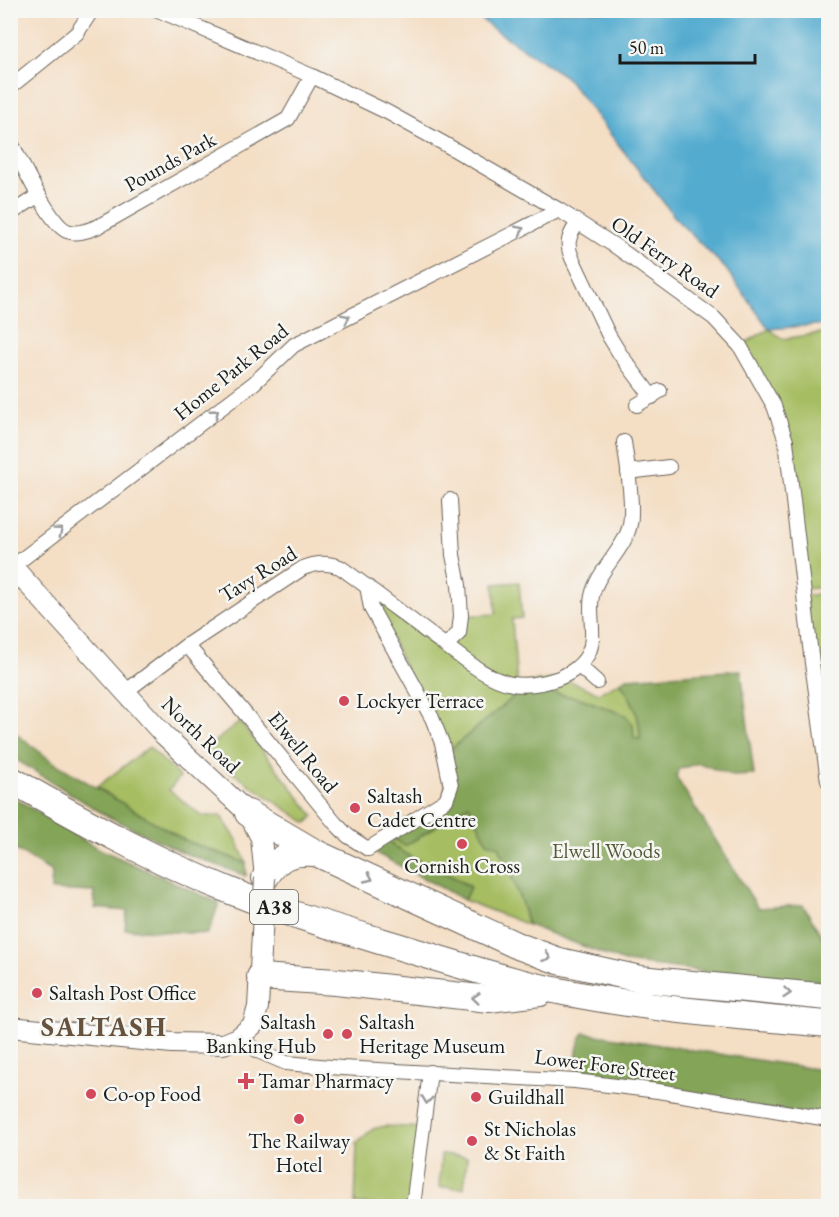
<svg xmlns="http://www.w3.org/2000/svg" width="839" height="1217" font-family="'EB Garamond',serif">
  <style>
    .green { fill: #a6bd62; stroke: #616c3f; stroke-width: 1.5 }
    .forest { fill: #84a458; stroke: #50603a; stroke-width: 1.5 }
    .water { fill: #52abcf; stroke: #376476; stroke-width: 1.5 }
    .lines { fill: none; stroke-linecap: round; stroke-linejoin: round }
    .street-casing { stroke: #686057; stroke-width: 16 }
    .secondary-casing { stroke: #686057; stroke-width: 22 }
    .highway-casing { stroke: #686057; stroke-width: 28 }
    .street { stroke: #fff; stroke-width: 14 }
    .secondary { stroke: #fff; stroke-width: 20 }
    .highway { stroke: #fff; stroke-width: 26 }
    .secondary-bridge-casing { stroke: #686057; stroke-width: 22; stroke-linecap: butt }
    .secondary-bridge { stroke: #fff; stroke-width: 20 }
    .oneway { stroke: #999 }
    .poi-dot { fill: #d1495b; stroke: #f6f6f2; stroke-width: 2 }
    .labels { text-anchor: middle; stroke-width: 5; stroke-linejoin: round; paint-order: stroke }
    .shield { fill: #f6f6f2; stroke: #5d5d5c; stroke-width: 1.5 }
    .shield-label { font-size: 20px; font-weight: bold; fill: #1c1c1c }
    .street-label { font-size: 21px; fill: #1c1c1c; stroke: #f6f6f2 }
    .poi-label { font-size: 21px; fill: #1c1c1c; stroke: #f6f6f2; text-anchor: start }
    .park-label { font-size: 21px; fill: #535c38; stroke: #f6f6f2 }
    .district-label { font-size: 27px; font-weight: bold; letter-spacing: 1.5px; fill: #66523d; stroke: #f6f6f2 }
  </style>
  <rect width="100%" height="100%" fill="#f6f6f2"/>
  <filter id="ink" filterUnits="userSpaceOnUse"><feTurbulence type="fractalNoise" baseFrequency=".0167" numOctaves="2"/><feDisplacementMap in="SourceGraphic" scale="12" xChannelSelector="R" yChannelSelector="G"/><feConvolveMatrix kernelMatrix="1 2 1 2 8 2 1 2 1" color-interpolation-filters="sRGB"/></filter>
  <filter id="wash" filterUnits="userSpaceOnUse"><feTurbulence type="fractalNoise" baseFrequency=".008" numOctaves="4" result="noise"/><feDisplacementMap in="SourceGraphic" scale="24" xChannelSelector="R" yChannelSelector="G"/><feGaussianBlur stdDeviation="1.35" result="paint"/><feColorMatrix in="noise" values="0 0 0 0 0 0 0 0 0 0 0 0 0 0 0 0 0 1.4 0 .05"/><feComposite in="paint" operator="in"/></filter>
  <g filter="url(#wash)">
    <rect width="100%" height="100%" fill="#f4dec4"/>
    <!-- green -->
    <g class="green">
      <path d="M769,329L783,339L828,332V587L804,589L786,441L740,346Z"/>
      <path d="M519,582L522,618L512,619L517,684L562,678L599,693L620,682C635,703 639,713 640,739L634,738L625,715L580,698L547,692L517,694L445,754L367,586L446,645L461,616L496,614L494,584Z"/>
      <path d="M817,594L828,596V781L805,596Z"/>
      <path d="M240,722L314,816L307,823L228,770L205,749Z"/>
      <path d="M149,747L180,777L169,790L202,816H221L237,840L246,863L184,840L138,814L97,787Z"/>
      <path d="M469,805L487,842L499,846L521,901L528,925L464,900L470,886L439,869L414,859L384,839L390,836L405,846Z"/>
      <path d="M385,1126L423,1128L413,1206L355,1204L357,1142L373,1129Z"/>
      <path d="M441,1154L467,1157L464,1188L439,1187Z"/>
    </g>
    <!-- forest -->
    <g class="forest">
      <path d="M741,670L754,775L733,776L699,763L679,769L676,777L758,908L803,905L823,938L828,942V982L762,978L624,962L528,925L521,901L499,846L487,842L469,805L405,846L390,836L446,800L445,754L517,694L547,692L580,698L625,715L633,724L634,738L640,739C640,715 633,701 620,682L627,678Z"/>
      <path d="M10,729L53,762L184,840L246,863V876L182,852L105,815L15,759L11,755Z"/>
      <path d="M11,796L95,847L219,903L211,926L207,934L125,929L127,911L95,908L94,892L51,890L52,872L11,847Z"/>
      <path d="M384,839L414,859L439,869L470,887L464,900L368,849Z"/>
      <path d="M584,1033L828,1071L825,1119L576,1079C577,1063 574,1046 584,1033Z"/>
    </g>
    <!-- water -->
    <path class="water" d="M471,11H828V324L769,329L726,269L678,221L566,77L492,28Z"/>
  </g>
  <g filter="url(#ink)">
    <g class="lines">
      <defs>
        <g id="street">
          <path d="M158,10L312,76L387,112L443,143L559,210L618,248L714,318L740,346L774,406L786,441L812,663L828,781"/>
          <path d="M10,87L77,33L92,10"/>
          <path d="M10,141C20,159 49,224 67,231C78,235 89,230 99,226L288,119L312,76"/>
          <path d="M10,214L39,195"/>
          <path d="M578,223C568,236 566,244 572,258L609,336L620,354L652,397"/>
          <path d="M637,405L660,391"/>
          <path d="M628,472L669,467"/>
          <path d="M13,566L254,383L294,345L559,210"/>
          <path d="M187,645L247,716L335,823L348,836L368,849L446,800L451,786L442,743L432,718L371,608L367,586"/>
          <path d="M446,645L459,633L461,616L459,585L453,555L450,500"/>
          <path d="M579,666L597,682"/>
          <path d="M125,692L187,645L303,568C317,563 326,562 340,567C375,592 408,618 442,643C463,658 486,679 512,684C526,686 540,684 553,680C567,676 581,667 588,654C597,636 588,614 592,596C598,569 625,550 630,524C634,505 627,462 624,442"/>
          <path d="M238,1038L260,1052L286,1063L342,1068L575,1081L658,1091L828,1119"/>
          <path d="M413,1206L430,1072"/>
        </g>
        <g id="secondary">
          <path d="M10,564L164,735L248,813L261,838L265,878"/>
          <path d="M10,1027L172,1043L223,1044L238,1038L253,1025L258,1007L262,933"/>
        </g>
        <g id="highway">
          <path d="M10,779C83,821 155,861 233,892C290,915 351,932 410,950C457,964 505,980 554,990C644,1009 737,1016 828,1024"/>
          <path d="M248,813L316,853L518,946L559,961L640,979L828,997"/>
          <path d="M265,878C279,856 290,851 316,853"/>
          <path d="M260,977L336,982L489,999L540,993"/>
        </g>
      </defs>
      <!-- street casing -->
      <use href="#street" class="street-casing"/>
      <!-- secondary casing -->
      <use href="#secondary" class="secondary-casing"/>
      <!-- highway casing -->
      <use href="#highway" class="highway-casing"/>
      <!-- street -->
      <use href="#street" class="street"/>
      <!-- secondary -->
      <use href="#secondary" class="secondary"/>
      <!-- highway -->
      <use href="#highway" class="highway"/>
      <defs>
        <path id="secondary-bridge" d="M262,933L265,878"/>
      </defs>
      <!-- secondary-bridge casing -->
      <use href="#secondary-bridge" class="secondary-bridge-casing"/>
      <!-- secondary-bridge -->
      <use href="#secondary-bridge" class="secondary-bridge"/>
    </g>
    <!-- one-way arrows -->
    <defs><path id="oneway-chevron" d="M-2-3.5L2.5 0L-2 3.5" fill="none" stroke-width="1.6" stroke-linecap="round" stroke-linejoin="round" transform="scale(1.5)"/></defs>
    <g class="oneway">
      <use href="#oneway-chevron" transform="translate(520 230) rotate(-27)"/>
      <use href="#oneway-chevron" transform="translate(346 318) rotate(-27)"/>
      <use href="#oneway-chevron" transform="translate(215 413) rotate(-38)"/>
      <use href="#oneway-chevron" transform="translate(59 531) rotate(-37)"/>
      <use href="#oneway-chevron" transform="translate(369 878) rotate(25)"/>
      <use href="#oneway-chevron" transform="translate(547 957) rotate(20)"/>
      <use href="#oneway-chevron" transform="translate(787 993) rotate(5)"/>
      <use href="#oneway-chevron" transform="translate(476 998) rotate(-174)"/>
      <use href="#oneway-chevron" transform="translate(427 1100) rotate(97)"/>
    </g>
  </g>
  <!-- markers -->
  <g class="poi-dot">
    <circle cx="344" cy="701" r="6"/>
    <circle cx="355" cy="808" r="6"/>
    <circle cx="462" cy="844" r="6"/>
    <circle cx="37" cy="993" r="6"/>
    <circle cx="328" cy="1034" r="6"/>
    <circle cx="347" cy="1034" r="6"/>
    <path d="M243 1072h6v6h6v6h-6v6h-6v-6h-6v-6h6z"/>
    <circle cx="91" cy="1094" r="6"/>
    <circle cx="476" cy="1097" r="6"/>
    <circle cx="299" cy="1119" r="6"/>
    <circle cx="472" cy="1141" r="6"/>
  </g>
  <g class="labels">
    <!-- shield labels -->
    <rect class="shield" x="250" y="890" width="48" height="34" rx="4.5"/>
    <g class="shield-label">
      <text x="274" y="914">A38</text>
    </g>
    <!-- street labels -->
    <g class="street-label">
      <text transform="translate(170 162) rotate(-29)" y="7">Pounds Park</text>
      <text transform="translate(665 257) rotate(35)" y="7">Old Ferry Road</text>
      <text transform="translate(231 372) rotate(-39)" y="7">Home Park Road</text>
      <text transform="translate(258 574) rotate(-32)" y="7">Tavy Road</text>
      <text transform="translate(201 735) rotate(44)" y="7">North Road</text>
      <text transform="translate(303 752) rotate(51)" y="7">Elwell Road</text>
      <text transform="translate(605 1065) rotate(7)" y="7">Lower Fore Street</text>
    </g>
    <!-- poi labels -->
    <g class="poi-label">
      <text x="356" y="708">Lockyer Terrace</text>
      <text x="367" y="803">Saltash<tspan x="367" dy="24">Cadet Centre</tspan></text>
      <text x="462" y="873" text-anchor="middle">Cornish Cross</text>
      <text x="49" y="1000">Saltash Post Office</text>
      <text x="316" y="1029" text-anchor="end">Saltash<tspan x="316" dy="24">Banking Hub</tspan></text>
      <text x="359" y="1029">Saltash<tspan x="359" dy="24">Heritage Museum</tspan></text>
      <text x="258" y="1088">Tamar Pharmacy</text>
      <text x="103" y="1101">Co-op Food</text>
      <text x="488" y="1104">Guildhall</text>
      <text x="484" y="1136">St Nicholas<tspan x="484" dy="24">&amp; St Faith</tspan></text>
      <text x="299" y="1148" text-anchor="middle">The Railway<tspan x="299" dy="24">Hotel</tspan></text>
    </g>
    <!-- park labels -->
    <g class="park-label">
      <text x="606" y="858">Elwell Woods</text>
    </g>
    <!-- district labels -->
    <g class="district-label">
      <text x="104" y="1036">SALTASH</text>
    </g>
  </g>
  <!-- margin -->
  <rect width="839" height="1217" fill="none" stroke="#f6f6f2" stroke-width="36"/>
  <!-- scale -->
  <path d="M620 54v9h135v-9" fill="none" stroke="#1c1c1c" stroke-width="3"/>
  <text x="629" y="54" font-size="18" fill="#1c1c1c" stroke="#f6f6f2" stroke-width="4.5" paint-order="stroke">50 m</text>
</svg>
